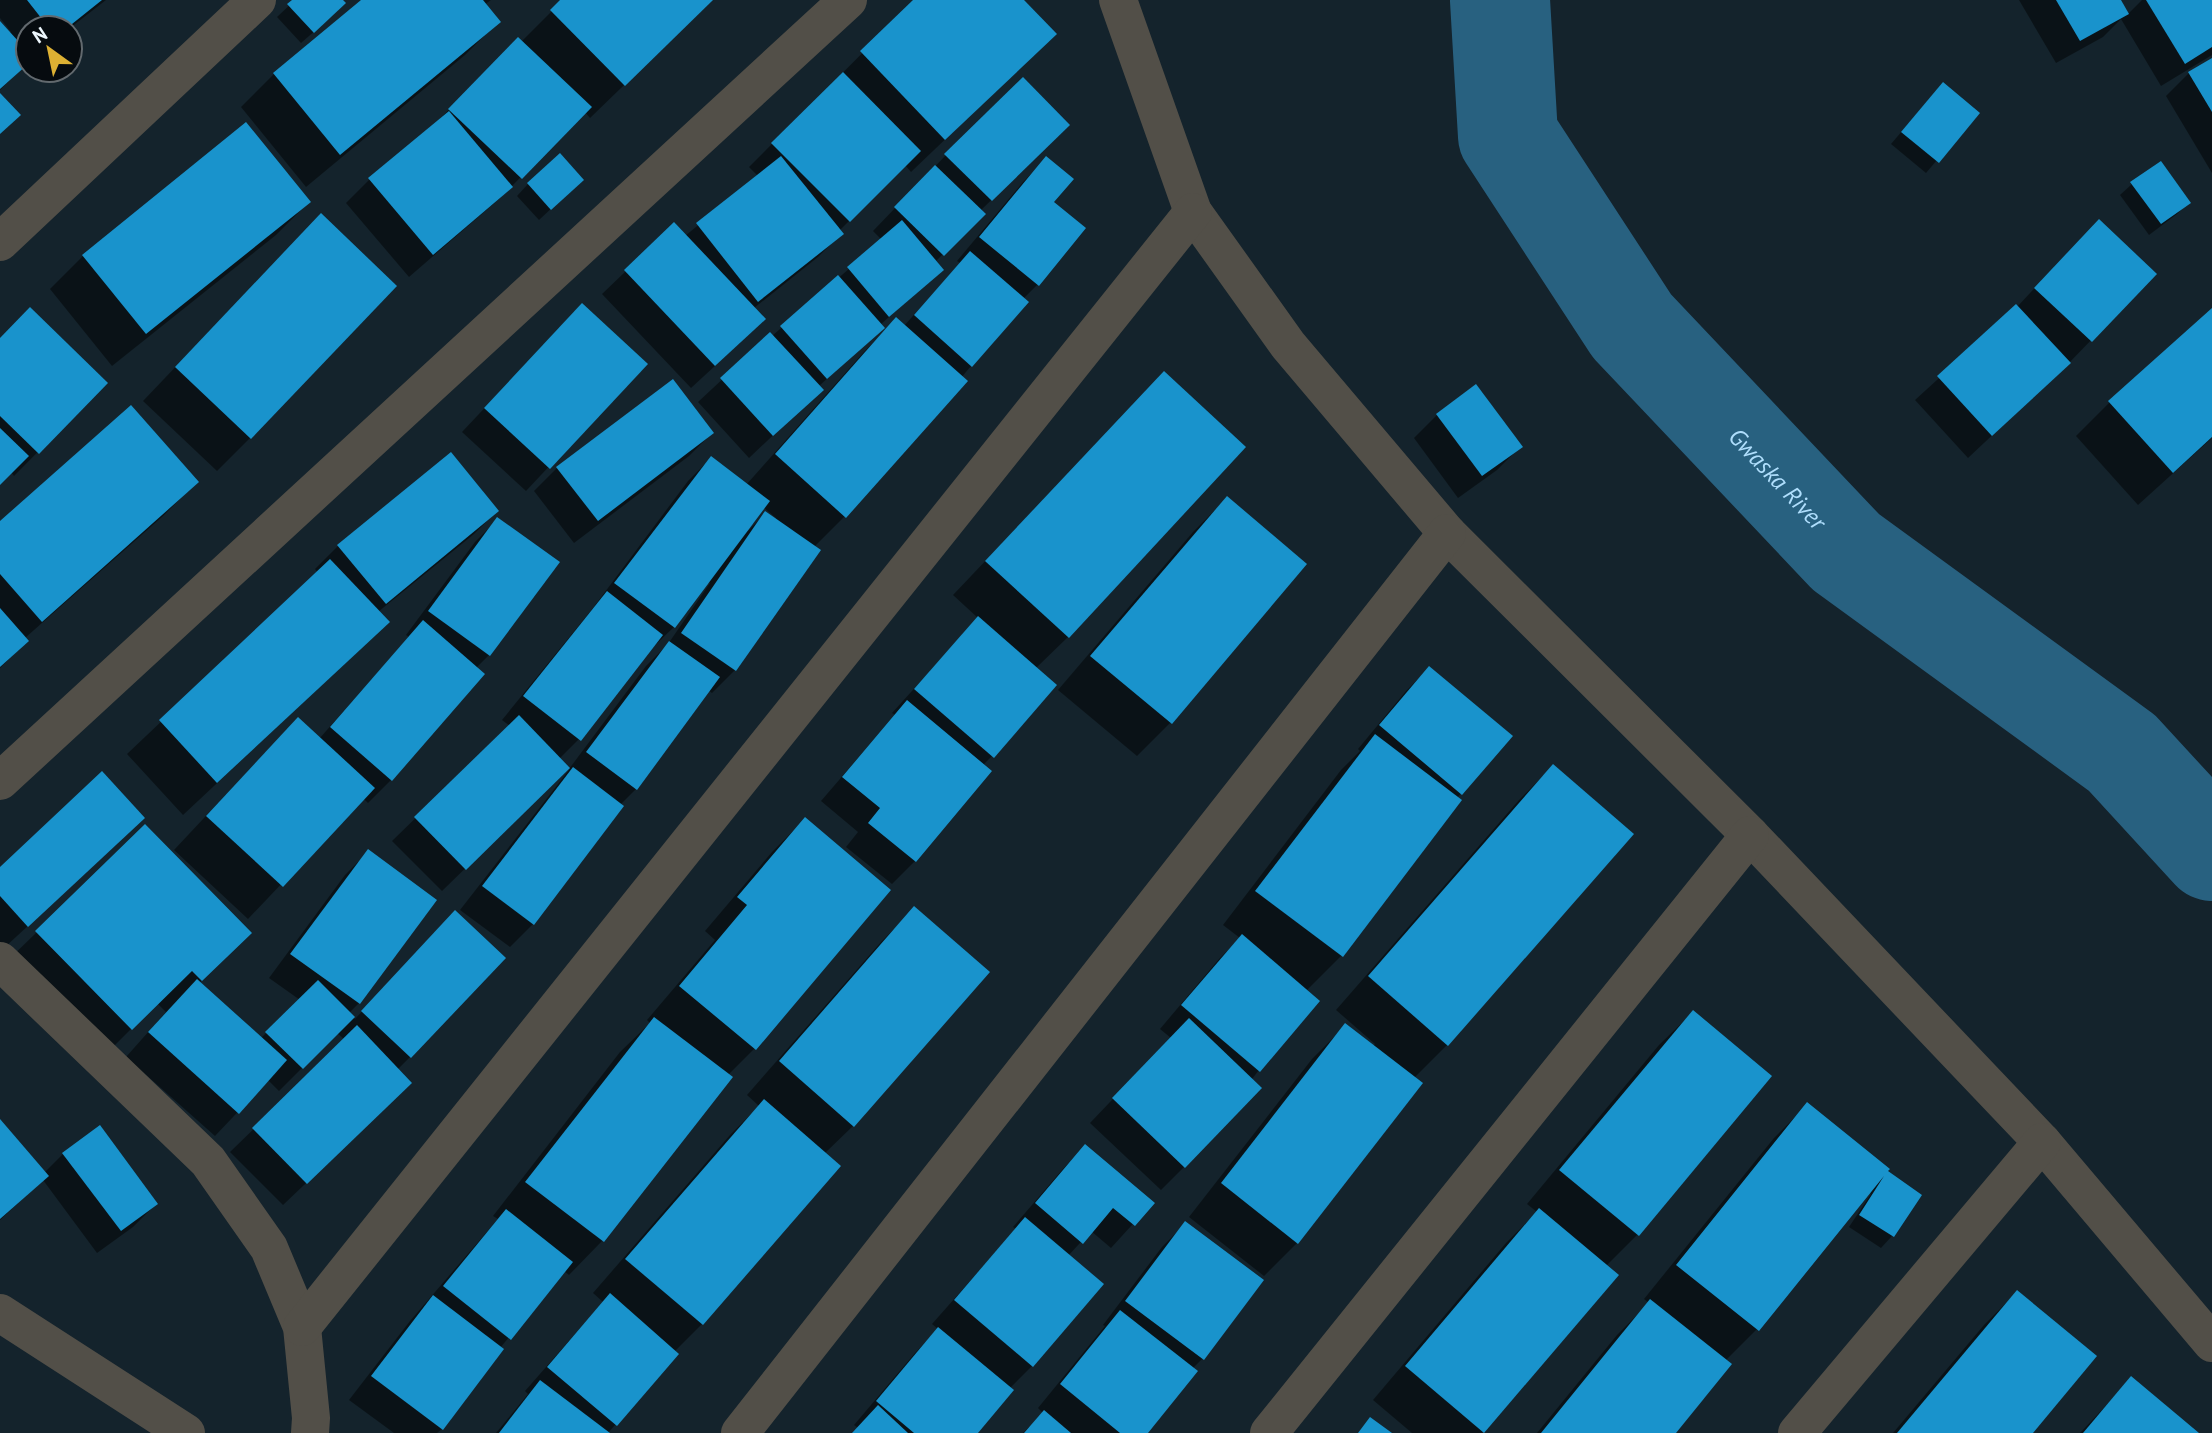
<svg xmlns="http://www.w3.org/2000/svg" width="2212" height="1433" font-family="'PT Sans',sans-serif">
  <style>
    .shadow { fill: #0007; fill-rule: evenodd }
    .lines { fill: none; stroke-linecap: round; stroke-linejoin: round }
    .river { stroke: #286180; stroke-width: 100 }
    .building { fill: #1993cc }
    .minor { stroke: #524f48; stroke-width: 38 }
    .labels { text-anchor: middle; stroke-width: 5; stroke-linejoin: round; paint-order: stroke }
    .water-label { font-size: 24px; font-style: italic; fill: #afdefc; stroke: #060b0f }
  </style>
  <rect width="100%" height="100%" fill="#14232c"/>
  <!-- shadow -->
  <g class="shadow">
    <path d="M0,0H106L70,28H28V62L0,90V24L9,34L11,32L0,18Z"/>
    <path d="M295,0H341L333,15L301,43L277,17Z"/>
    <path d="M364,0H491L484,5L498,22L465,55L306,187L241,107L274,74Z"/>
    <path d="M563,0H712L590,118L585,112L498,200L409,277L346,203L369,180L434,125L518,39L521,42Z"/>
    <path d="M915,0H1021V67L911,172L905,165L839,231L841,234L818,257L754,308L741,342L691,388L602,294L674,225L685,236L758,176L749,167Z"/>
    <path d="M2019,0H2119L2127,15L2142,0H2212V55L2161,86L2121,19L2103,37L2056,63Z"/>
    <path d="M2212,60V173L2166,96L2189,73Z"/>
    <path d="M1932,96L1977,113L1926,173L1891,144Z"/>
    <path d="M1045,148L980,211L983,214L935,262L942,270L880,325L882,328L818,387L821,390L749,458L698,402L770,335L772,336L882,240L873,231L946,155Z"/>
    <path d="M1046,159L1051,202L1038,284L1023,299L971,366L845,516L814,547L735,670L712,693L708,690L636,789L620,805L533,924L510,947L460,910L569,770L567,769L442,891L392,841L510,726L502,720L593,608L688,481L711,458L746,485L863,353L896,319L904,326L960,263L957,261L1023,182ZM763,507L776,518L775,520L765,514L748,531L746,530ZM708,581L710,583L668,644L646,666L569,769L559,759L579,739L650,650L674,627Z"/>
    <path d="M528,184L570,191L539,220L517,196Z"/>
    <path d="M2132,184L2188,203L2177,214L2149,235L2120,195Z"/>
    <path d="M309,202L276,235L112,366L50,289L83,256Z"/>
    <path d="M2076,244L2155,274L2068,364L1968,458L1915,400L2017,307Z"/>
    <path d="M288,249L250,438L217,471L143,401Z"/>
    <path d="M2212,310V438L2138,505L2076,436L2109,403Z"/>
    <path d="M559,329L645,364L526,491L462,432Z"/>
    <path d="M0,340L106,383L14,476L11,472L0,483Z"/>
    <path d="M1164,373L1068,637L1036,668L992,756L983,765L990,771L915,861L892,884L846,847L858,832L821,801L895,715L892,713L978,618L953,595Z"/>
    <path d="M1437,415L1520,447L1497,470L1458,498L1414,438Z"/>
    <path d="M712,433L689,456L574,543L534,491L557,468Z"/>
    <path d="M197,482L163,516L25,638L27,641L0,668V524Z"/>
    <path d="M1227,498L1304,564L1170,723L1137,756L1058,690L1193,532Z"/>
    <path d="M497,511L474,534L378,612L354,655L183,815L127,754L318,573L315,569L338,546Z"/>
    <path d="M498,519L489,655L476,668L391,780L368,803L363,798L248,919L174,850L265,753L319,739L409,637L406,635L475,542Z"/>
    <path d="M1429,668L1510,736L1457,798L1459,800L1341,956L1306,991L1259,1070L1184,1167L1161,1190L1090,1123L1171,1038L1160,1029L1219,959L1240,938L1223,925L1341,770L1360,751L1358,749L1406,691Z"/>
    <path d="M1553,766L1447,1045L1414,1078L1297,1243L1264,1276L1189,1217L1312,1059L1345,1026L1373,1046L1375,1044L1336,1010L1519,800Z"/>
    <path d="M805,819L889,890L754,1049L728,1075L731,1078L602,1241L569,1275L564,1271L500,1348L442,1429L437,1433H394L349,1400L410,1321L498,1219L493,1216L620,1052L650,1023L647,1020L715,940L705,931L772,852Z"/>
    <path d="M120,841L4,948L0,944V869Z"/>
    <path d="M368,852L434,900L359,1003L349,1013L355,1019L432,936L410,1057L397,1070L387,1106L283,1205L230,1152L345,1040L337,1033L279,1091L268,1080L215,1136L126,1057L166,1012L157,1003L98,1062L3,965L37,932L216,967L199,983L261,1038L300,1000L269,978L345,875Z"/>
    <path d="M914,909L853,1126L824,1154L838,1166L702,1324L674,1352L677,1354L608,1433H496L528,1394L525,1391L603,1302L593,1293L730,1135L759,1106L747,1095L881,942Z"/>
    <path d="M1693,1012L1770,1076L1637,1235L1606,1266L1617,1275L1482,1433H1412L1373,1400L1506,1243L1537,1212L1527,1204L1659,1045Z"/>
    <path d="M1807,1105L1885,1172L1920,1195L1892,1236L1881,1248L1849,1227L1871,1194L1869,1192L1757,1329L1725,1361L1674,1433H1537L1617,1335L1649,1303L1644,1299L1774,1138Z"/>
    <path d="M0,1123L44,1173L63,1154L156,1204L133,1227L97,1253L43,1180L0,1220Z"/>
    <path d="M1085,1146L1152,1203L1111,1248L1091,1231L1068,1256L1032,1366L1009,1389L976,1433H853L858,1428L854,1425L915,1353L938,1329L932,1324L1016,1229L1013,1227L1062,1170Z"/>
    <path d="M1185,1224L1203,1358L1192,1369L1146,1433H1023L1043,1413L1038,1408L1105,1326L1103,1325L1162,1247Z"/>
    <path d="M2017,1292L2030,1433H1893L1984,1325Z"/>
    <path d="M2131,1379L2196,1433H2080Z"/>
  </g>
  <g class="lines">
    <!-- river -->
    <path class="river" id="s1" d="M1500,0L1508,136L1632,326L1846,552L2122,753L2212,851"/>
  </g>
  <!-- building -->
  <g class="building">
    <path d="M27,0H102L67,28H49Z"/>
    <path d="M292,0H343L346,3L314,33L287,4Z"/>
    <path d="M361,0H483L501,22L340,155L273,73Z"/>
    <path d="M560,0H713L625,86L550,10Z"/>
    <path d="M913,0H1024L1057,34L945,140L860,51Z"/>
    <path d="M2056,0H2121L2129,14L2080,41Z"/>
    <path d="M2146,0H2212V47L2185,64Z"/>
    <path d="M0,21L28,52V64L0,89Z"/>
    <path d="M518,37L592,107L522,179L448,109Z"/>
    <path d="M2212,58V112L2188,72Z"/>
    <path d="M843,72L921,151L850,222L771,143Z"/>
    <path d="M1023,77L1070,125L992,201L944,154Z"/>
    <path d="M1943,82L1980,113L1939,163L1901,132Z"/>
    <path d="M0,93L21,115L0,134Z"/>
    <path d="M449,111L513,187L433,255L368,178Z"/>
    <path d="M246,122L311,202L146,334L82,255Z"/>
    <path d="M560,153L584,180L551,210L527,183Z"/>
    <path d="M781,156L844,234L758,302L696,223Z"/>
    <path d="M1046,156L1074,179L1054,202L1086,228L1039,286L979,237Z"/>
    <path d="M2161,161L2191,203L2161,224L2130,182Z"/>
    <path d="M935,165L986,214L944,256L894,207Z"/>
    <path d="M321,213L397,286L251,439L175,367Z"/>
    <path d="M2099,219L2157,274L2092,342L2034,288Z"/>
    <path d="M902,220L944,270L889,317L847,267Z"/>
    <path d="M674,222L766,319L715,366L624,270Z"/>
    <path d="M970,251L1029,302L972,367L914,315Z"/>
    <path d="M838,275L885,328L827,379L780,326Z"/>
    <path d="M582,303L648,364L550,469L484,408Z"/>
    <path d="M2016,304L2071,363L1992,436L1937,376Z"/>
    <path d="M30,307L108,383L39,454L0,416V338Z"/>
    <path d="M2212,308V437L2173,473L2108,401Z"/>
    <path d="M896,317L968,381L846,518L775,454Z"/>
    <path d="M770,332L824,390L773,436L720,378Z"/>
    <path d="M1164,371L1246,447L1069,638L985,561Z"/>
    <path d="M673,379L714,433L598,521L556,467Z"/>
    <path d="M1476,384L1523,447L1482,476L1436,414Z"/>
    <path d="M131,405L199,482L42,622L0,574V521Z"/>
    <path d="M0,428L29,456L0,485Z"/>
    <path d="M451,452L499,511L386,604L337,545Z"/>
    <path d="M711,456L770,501L675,628L614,583Z"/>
    <path d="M1227,496L1307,564L1172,724L1090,656Z"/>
    <path d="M765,511L821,550L736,671L681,633Z"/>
    <path d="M497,517L560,562L490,656L428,611Z"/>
    <path d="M330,559L390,622L217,783L159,720Z"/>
    <path d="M607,591L663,635L581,741L523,696Z"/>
    <path d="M0,608L29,641L0,667Z"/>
    <path d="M978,616L1057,685L994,758L914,689Z"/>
    <path d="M423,620L485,674L392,781L330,727Z"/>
    <path d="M669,641L720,677L637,790L586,752Z"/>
    <path d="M1429,666L1513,736L1462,795L1379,725Z"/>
    <path d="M907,700L992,771L916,862L868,823L880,808L842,777Z"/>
    <path d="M519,715L570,768L466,870L414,817Z"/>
    <path d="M298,717L375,788L283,887L206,816Z"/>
    <path d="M1375,734L1462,800L1343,957L1255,891Z"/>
    <path d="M1553,764L1634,834L1448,1046L1368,976Z"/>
    <path d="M573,767L624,806L534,925L482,886Z"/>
    <path d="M102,771L145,818L28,927L0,896V867Z"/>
    <path d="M805,817L891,890L756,1050L679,986L747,905L737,897Z"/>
    <path d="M145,824L252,933L202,981L192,971L132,1030L35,931Z"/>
    <path d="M368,849L437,900L360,1004L290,954Z"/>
    <path d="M914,906L990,972L854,1127L779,1061Z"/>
    <path d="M455,910L506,958L411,1058L361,1011Z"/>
    <path d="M1242,934L1320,1001L1260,1072L1181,1005Z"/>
    <path d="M197,979L287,1060L239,1114L148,1032Z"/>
    <path d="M318,980L355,1017L303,1069L265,1032Z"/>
    <path d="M1693,1010L1772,1076L1639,1236L1559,1170Z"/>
    <path d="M654,1017L733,1077L604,1242L525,1182Z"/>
    <path d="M1189,1018L1262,1088L1185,1168L1112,1098Z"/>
    <path d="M1345,1023L1423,1083L1298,1244L1221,1183Z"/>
    <path d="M357,1025L412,1083L307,1184L252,1128Z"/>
    <path d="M764,1099L841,1166L703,1325L625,1259Z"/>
    <path d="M1807,1102L1890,1169L1888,1171L1922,1195L1894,1237L1859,1215L1884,1176L1759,1331L1676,1265Z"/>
    <path d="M0,1119L49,1176L0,1219Z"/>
    <path d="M100,1125L158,1204L121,1231L62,1153Z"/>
    <path d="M1085,1144L1155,1203L1135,1226L1113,1208L1083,1244L1035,1203Z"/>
    <path d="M1539,1208L1619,1275L1484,1433L1405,1366Z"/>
    <path d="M506,1209L573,1262L511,1340L443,1286Z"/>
    <path d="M1025,1217L1104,1284L1033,1367L954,1300Z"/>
    <path d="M1185,1221L1264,1280L1204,1360L1125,1301Z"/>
    <path d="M2017,1290L2097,1356L2033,1433H1897Z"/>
    <path d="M610,1293L679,1354L617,1426L547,1367Z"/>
    <path d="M433,1295L504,1349L443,1430L371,1376Z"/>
    <path d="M1650,1299L1732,1364L1676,1433H1541Z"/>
    <path d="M1120,1310L1198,1371L1148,1433H1120L1060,1384Z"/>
    <path d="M938,1327L1014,1390L978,1433H914L876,1401Z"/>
    <path d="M2131,1376L2199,1433H2083Z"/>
    <path d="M540,1380L610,1433H499Z"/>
    <path d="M878,1405L908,1433H852Z"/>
    <path d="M1044,1410L1071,1433H1024Z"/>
    <path d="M1370,1417L1392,1433H1358Z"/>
  </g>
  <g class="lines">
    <!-- minor -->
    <g class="minor">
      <path d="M1118,0L1193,212L1288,345L1447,533L1750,835L2042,1142L2212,1343"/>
      <path d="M0,242L257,0"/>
      <path d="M0,781L848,0"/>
      <path d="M0,961L208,1161L269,1248L302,1327L311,1418L310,1433"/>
      <path d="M0,1313L186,1433"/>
      <path d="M302,1327L1193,212"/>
      <path d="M740,1433L1447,533"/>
      <path d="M1269,1433L1750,835"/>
      <path d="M1797,1433L2042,1142"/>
    </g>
  </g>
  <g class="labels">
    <!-- water labels -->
    <g class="water-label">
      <text dy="8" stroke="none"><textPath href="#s1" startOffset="574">Gwaska River</textPath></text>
    </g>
  </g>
  <!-- north arrow -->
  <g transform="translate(49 49) rotate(327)"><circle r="33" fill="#060b0f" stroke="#62696e" stroke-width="2"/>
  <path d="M0-5L12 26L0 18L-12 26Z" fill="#ddb133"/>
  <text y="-10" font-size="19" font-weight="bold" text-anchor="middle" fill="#edf7fd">N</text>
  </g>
</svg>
